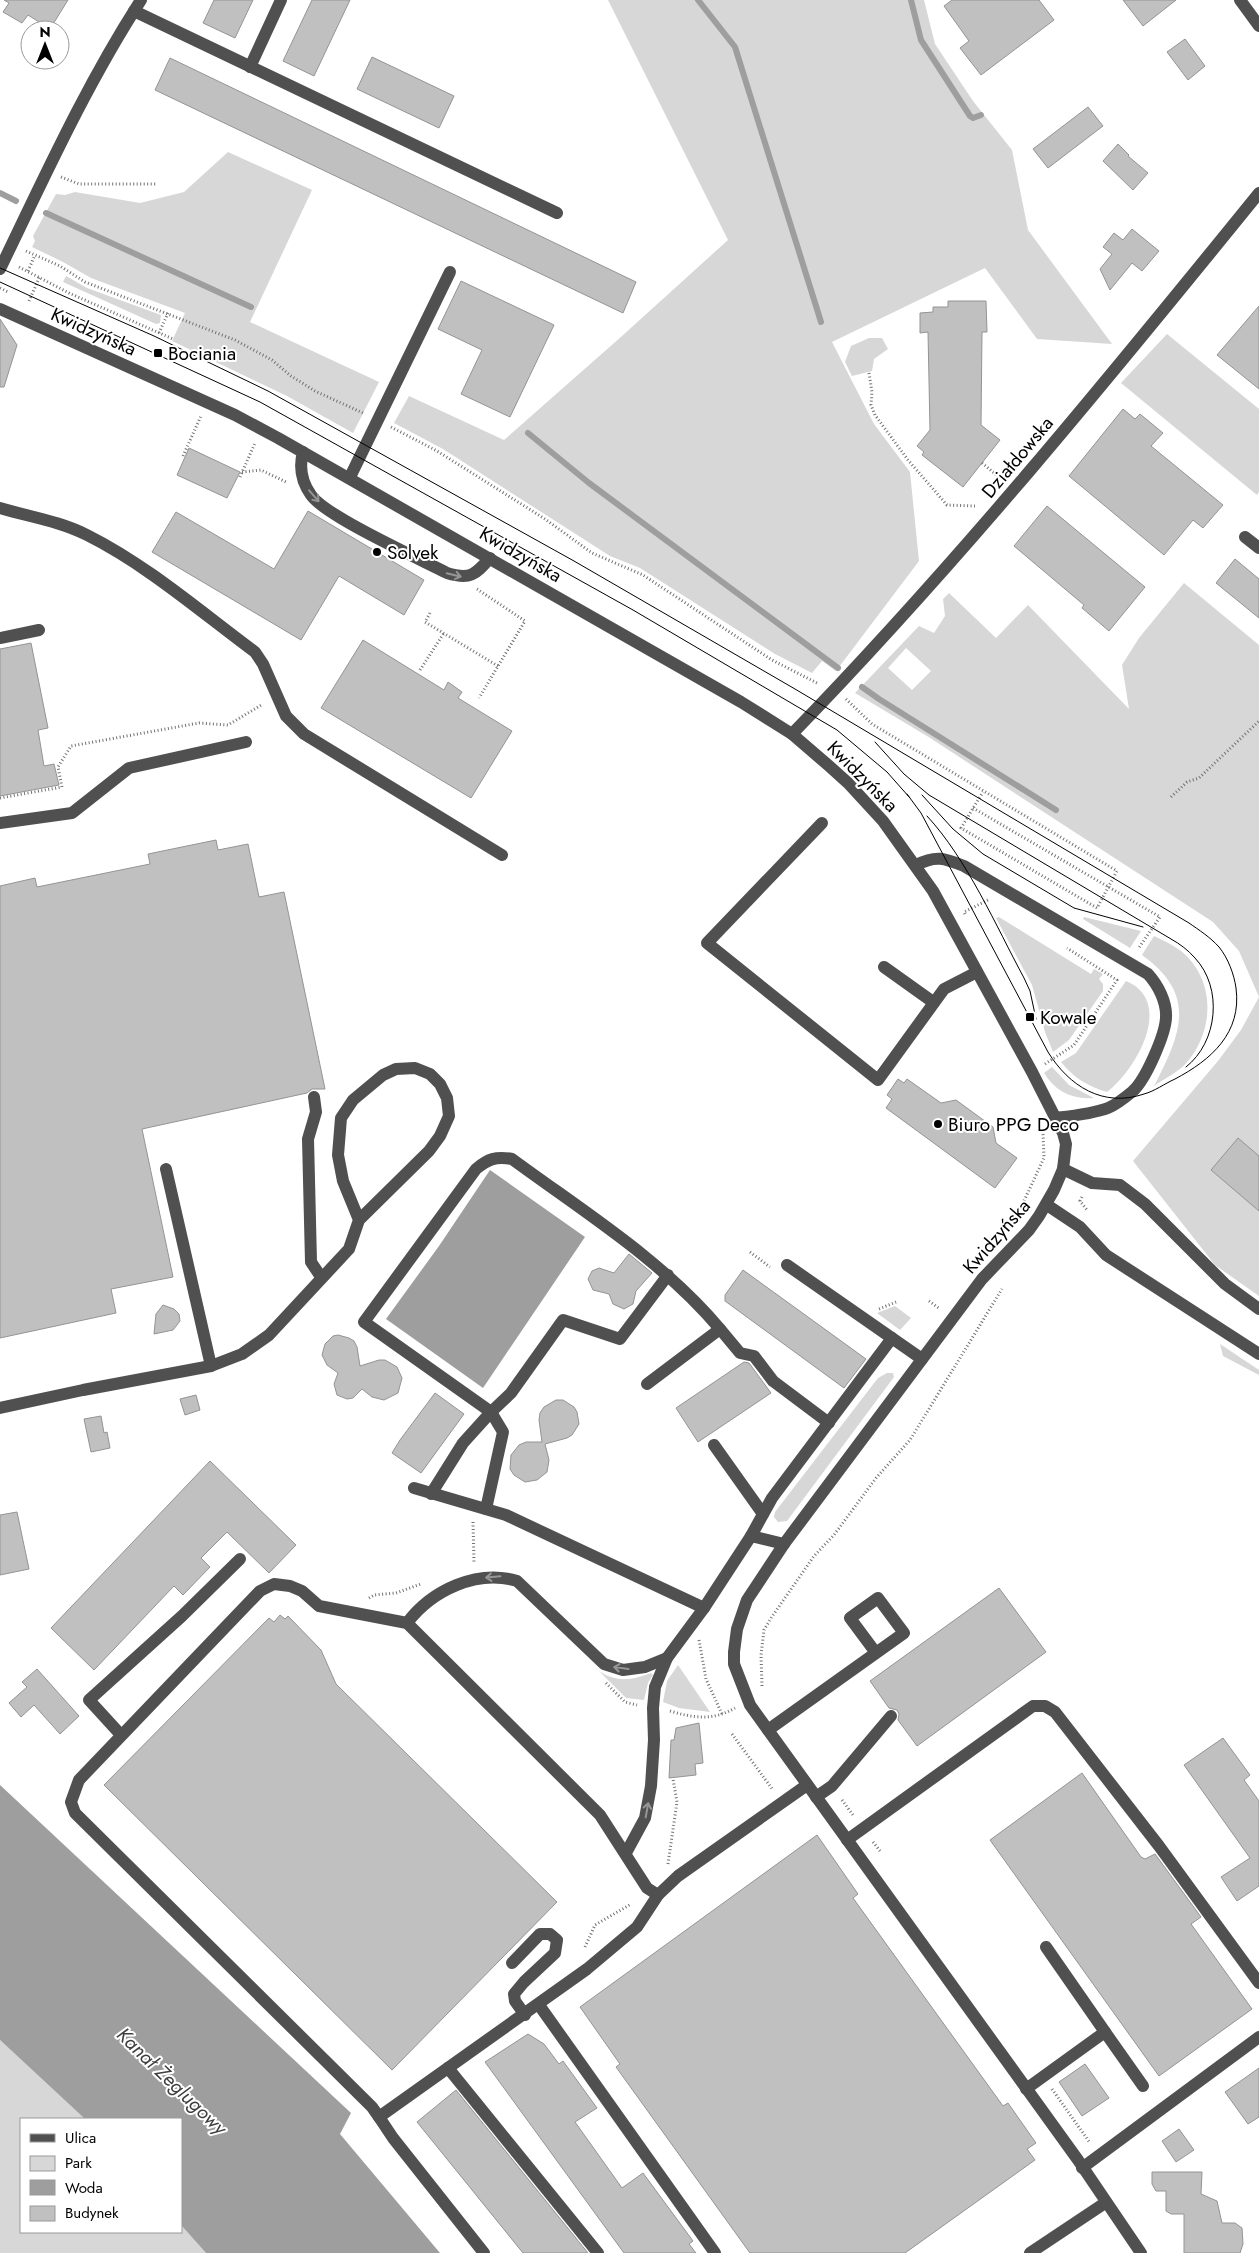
<svg xmlns="http://www.w3.org/2000/svg" width="1259" height="2253" font-family="Jost,sans-serif">
  <style>
    .green { fill: #d7d7d7; fill-rule: evenodd }
    .water { fill: #9e9e9e }
    .lines { fill: none; stroke-linecap: round; stroke-linejoin: round }
    .stream { stroke: #9e9e9e; stroke-width: 6 }
    .building { fill: #c0c0c0; stroke: #949494 }
    .path { stroke: #727272; stroke-width: 3; stroke-dasharray: 1 2.5; stroke-linecap: butt }
    .minor { stroke: #505050; stroke-width: 12 }
    .tram { stroke: #000; stroke-width: 1 }
    .oneway { stroke: #969696 }
    .poi-dot { fill: #000; stroke: #fff; stroke-width: 2 }
    .labels { text-anchor: middle; stroke-width: 4; stroke-linejoin: round; paint-order: stroke }
    .street-label { font-size: 19px; fill: #000; stroke: #fff }
    .poi-label { font-size: 19px; fill: #000; stroke: #fff; text-anchor: start }
    .water-label { font-size: 20px; font-style: italic; fill: #3f3f3f; stroke: #fff }
  </style>
  <rect width="100%" height="100%" fill="#fff"/>
  <!-- green -->
  <g class="green">
    <path d="M608,0H924L935,44L973,101L1012,150L1028,230L1112,344L1037,339L985,268L832,342L874,424L910,472L919,561L836,671L822,661L812,673L775,654L640,568L610,556L443,449L394,423L409,396L504,440L622,336L728,240Z"/>
    <path d="M228,152L312,190L250,322L379,382L353,433L287,396L172,341L185,313L91,278L63,262L32,247L35,241L33,236L56,194L65,195L75,192L140,203L184,192Z"/>
    <path d="M66,276L87,288L161,315L160,323L156,324L63,282Z"/>
    <path d="M1167,334L1259,409V492L1257,495L1121,383Z"/>
    <path d="M869,338H882L888,349L874,359L872,371L852,376L845,362L851,346Z"/>
    <path d="M1184,583L1259,645V1296L1215,1265L1133,1161L1218,1061L1241,1030L1259,997L1239,951L1213,922L927,736L855,693L919,626L934,633L945,616L943,599L949,593L996,638L1028,605L1129,709L1122,665L1139,638ZM906,648L931,671L912,690L888,668Z"/>
    <path d="M999,917L1091,974L1094,969L1103,974L1099,979L1103,984V991L1069,1040L1053,1052L1045,1032L1032,985L996,918Z"/>
    <path d="M1084,917L1141,931L1130,948L1083,919Z"/>
    <path d="M1154,936C1163,940 1173,945 1181,951C1215,979 1215,1028 1188,1061C1179,1072 1165,1078 1154,1086C1181,1034 1198,995 1142,955Z"/>
    <path d="M1126,981C1176,1002 1135,1071 1107,1092C1087,1086 1074,1078 1061,1062L1076,1053Z"/>
    <path d="M1052,1067L1069,1085L1094,1098C1072,1100 1055,1091 1044,1073Z"/>
    <path d="M895,1306L911,1318L900,1330L877,1313Z"/>
    <path d="M1220,1344L1259,1370V1375L1223,1356Z"/>
    <path d="M887,1373H893L894,1377L787,1521L778,1522L774,1517L775,1512L878,1378Z"/>
    <path d="M678,1665L710,1712L679,1708L663,1702L667,1681Z"/>
    <path d="M599,1671C617,1683 632,1680 651,1673L653,1675L648,1683L644,1700L626,1698Z"/>
    <path d="M0,2040L85,2119H21V2232H181V2225L206,2253H0Z"/>
  </g>
  <!-- water -->
  <g class="water">
    <path d="M490,1170L585,1237L483,1388L386,1319L439,1246Z"/>
    <path d="M0,1785L351,2113L340,2134L440,2253H206L181,2225V2119H85L0,2040Z"/>
  </g>
  <g class="lines">
    <!-- stream -->
    <g class="stream">
      <path d="M698,0L735,47L821,322"/>
      <path d="M911,0L921,40L970,116L973,118L981,115"/>
      <path d="M0,193L16,201"/>
      <path d="M46,213L251,307"/>
      <path d="M528,433L589,483L838,668"/>
      <path d="M862,687L879,699L1056,810"/>
    </g>
  </g>
  <!-- building -->
  <g class="building">
    <path d="M4,0H68L50,29L28,15L22,23L3,12L9,3Z"/>
    <path d="M214,0H253L235,38L203,23Z"/>
    <path d="M312,0H350L314,76L283,61Z"/>
    <path d="M952,0H1039L1054,20L981,75L960,48L969,41L944,6Z"/>
    <path d="M1123,0H1176L1143,26Z"/>
    <path d="M1185,39L1205,66L1188,80L1167,52Z"/>
    <path d="M372,57L454,96L439,128L357,89Z"/>
    <path d="M170,58L636,282L623,313L155,90Z"/>
    <path d="M1088,107L1103,126L1048,168L1033,149Z"/>
    <path d="M1118,144L1129,155L1128,156L1148,173L1133,190L1103,161Z"/>
    <path d="M1132,229L1159,251L1142,271L1132,263L1110,290L1100,269L1112,254L1103,247L1114,233L1123,240Z"/>
    <path d="M461,281L554,325L510,417L461,394L482,350L438,329Z"/>
    <path d="M948,301H986L987,332H982L981,425L1000,440L963,487L922,455L924,452L917,446L930,430L928,332L920,333V313L933,312V307H948Z"/>
    <path d="M1259,306V389L1217,355Z"/>
    <path d="M0,319L17,345L4,387H0Z"/>
    <path d="M1123,409L1135,419L1140,414L1163,433L1151,446L1223,505L1203,528L1193,520L1164,555L1069,476Z"/>
    <path d="M189,448L240,472L227,498L177,475Z"/>
    <path d="M1047,506L1145,587L1109,631L1082,608L1084,605L1014,546Z"/>
    <path d="M308,511L424,580L404,615L339,576L301,640L152,552L176,512L274,569Z"/>
    <path d="M1235,559L1259,579V618L1216,583Z"/>
    <path d="M363,640L444,690L448,682L462,692L458,698L512,731L471,798L321,708Z"/>
    <path d="M31,643L48,728L38,730L44,766L54,764L59,785L0,796V649Z"/>
    <path d="M216,840L218,850L248,844L259,897L284,892L325,1089H312L307,1093L142,1129L173,1277L111,1289L116,1313L0,1338V886L35,878L37,887L150,864L148,854Z"/>
    <path d="M898,1079L904,1083L907,1079L941,1103L956,1100L993,1127L996,1143L1017,1158L995,1188L886,1108L892,1099L887,1095Z"/>
    <path d="M1238,1138L1259,1156V1211L1211,1170Z"/>
    <path d="M629,1254L652,1273L636,1291L633,1304L624,1309L613,1304L609,1294L593,1290L588,1279L592,1271L599,1268L614,1273Z"/>
    <path d="M743,1270L866,1359L844,1388L725,1301V1295Z"/>
    <path d="M163,1305L174,1309L179,1314L180,1321L173,1330L154,1334L156,1314Z"/>
    <path d="M338,1335L349,1338L354,1341L357,1347L360,1366L379,1360H385L397,1367L402,1378L398,1393L384,1400L372,1397L362,1389L353,1398L347,1399L337,1395L334,1384L338,1373L327,1365L322,1355L325,1344L333,1336Z"/>
    <path d="M744,1362L749,1363L771,1393L698,1442L676,1408Z"/>
    <path d="M435,1393L464,1414L421,1473L392,1453L400,1440Z"/>
    <path d="M196,1395L200,1410L185,1415L180,1399Z"/>
    <path d="M556,1400H563L574,1407L577,1412L579,1424L572,1435L567,1438L545,1444L549,1460L547,1472L537,1480L525,1482L514,1475L510,1469L511,1455L519,1445L526,1442H542L539,1420L540,1413L544,1407Z"/>
    <path d="M101,1416L104,1433L107,1432L110,1448L91,1452L84,1419Z"/>
    <path d="M210,1461L296,1545L269,1573L227,1532L201,1558L210,1567L183,1595L174,1586L94,1670L51,1628Z"/>
    <path d="M17,1512L29,1569L0,1575V1515Z"/>
    <path d="M999,1588L1046,1652L917,1746L898,1720L899,1714L897,1710L889,1708L870,1681Z"/>
    <path d="M280,1615L285,1619L288,1616L321,1650L336,1684L557,1902L392,2070L104,1785L269,1618L274,1622Z"/>
    <path d="M37,1669L79,1716L60,1734L34,1705L21,1717L9,1703L27,1687L22,1682Z"/>
    <path d="M699,1723L703,1763L695,1764L696,1775L669,1778L671,1740H674L676,1728Z"/>
    <path d="M1223,1738L1250,1775L1244,1780L1259,1801V1886L1237,1901L1221,1877L1250,1858L1184,1765Z"/>
    <path d="M1082,1773L1141,1857L1145,1859L1155,1854L1201,1917L1191,1924L1252,2009L1159,2076L990,1840Z"/>
    <path d="M817,1835L858,1894L853,1898L1003,2106L1008,2103L1036,2143L1027,2149L1035,2160L905,2253H750L616,2067L620,2064L580,2007Z"/>
    <path d="M528,2034L544,2044L559,2064L563,2061L597,2108L575,2122L622,2188L643,2173L693,2241L689,2244L696,2253H624L485,2062Z"/>
    <path d="M1085,2064L1109,2098L1082,2116L1059,2082Z"/>
    <path d="M1259,2068V2117L1248,2124L1225,2092Z"/>
    <path d="M456,2090L588,2253H523L417,2122Z"/>
    <path d="M1179,2129L1194,2150L1176,2162L1162,2141Z"/>
    <path d="M1152,2172H1202L1201,2194L1217,2201L1222,2223H1235L1242,2228L1243,2244L1240,2253H1184V2214H1171L1166,2211V2191H1156L1152,2184Z"/>
  </g>
  <g class="lines">
    <!-- path -->
    <g class="path">
      <path d="M61,177L79,184H157"/>
      <path d="M26,251L60,266L85,282L235,340L272,360L291,376L315,391L363,413"/>
      <path d="M19,267L69,293L173,339"/>
      <path d="M28,271L35,255"/>
      <path d="M0,288L8,292"/>
      <path d="M29,301L40,276"/>
      <path d="M159,333L168,313"/>
      <path d="M869,373L872,392L871,405L875,415L908,460L947,505L975,506"/>
      <path d="M391,427L437,451L545,519L592,553L643,575L772,660L817,683"/>
      <path d="M183,456L201,416"/>
      <path d="M982,463L999,477"/>
      <path d="M242,472L261,470L286,482"/>
      <path d="M240,477L255,443"/>
      <path d="M477,589L525,621L479,698"/>
      <path d="M430,613L425,622L498,666"/>
      <path d="M420,670L444,633"/>
      <path d="M846,699L872,724L1117,871L1097,908L961,828L983,792"/>
      <path d="M1171,797L1187,782L1199,778L1259,721"/>
      <path d="M0,798L62,787L58,767L71,746L199,723L228,725L263,704"/>
      <path d="M973,808L1160,917L1138,949"/>
      <path d="M965,914L964,912L990,899"/>
      <path d="M1045,1064L1074,1045L1117,980L1067,948"/>
      <path d="M1082,1197L1080,1201L1087,1210"/>
      <path d="M1027,1205L1023,1203L1044,1158L1043,1133"/>
      <path d="M750,1252L770,1267"/>
      <path d="M929,1301L940,1309"/>
      <path d="M879,1309L896,1302"/>
      <path d="M473,1522L474,1563"/>
      <path d="M369,1598L374,1595L396,1593L421,1584"/>
      <path d="M699,1640L706,1679L722,1714"/>
      <path d="M606,1683L625,1702L637,1705"/>
      <path d="M762,1686L761,1655L764,1630L771,1618L814,1556L834,1535L876,1478L910,1440L1002,1289"/>
      <path d="M670,1711C693,1718 713,1721 735,1708"/>
      <path d="M732,1734L773,1790"/>
      <path d="M842,1800L853,1815"/>
      <path d="M873,1842L880,1851"/>
      <path d="M668,1864L677,1802L673,1779"/>
      <path d="M585,1947L595,1925L631,1904"/>
      <path d="M1052,2089L1090,2143"/>
    </g>
    <!-- minor -->
    <g class="minor">
      <path d="M1240,0L1259,26"/>
      <path d="M134,11L557,213"/>
      <path d="M250,67L281,0"/>
      <path d="M0,269C44,178 86,85 141,0"/>
      <path d="M0,309L235,415L278,438L741,702L792,734L828,765L848,783L883,821L933,891L1032,1072L1063,1133L1066,1144L1063,1169L1054,1190L1039,1216L1029,1230L982,1279L784,1544L747,1600L737,1629L734,1652V1664L750,1705L1078,2160L1141,2253"/>
      <path d="M303,452C299,467 301,481 311,495C325,516 420,559 447,573C470,580 475,575 490,558"/>
      <path d="M350,477L450,272"/>
      <path d="M0,508C30,517 59,521 87,535C147,565 201,612 255,652L263,664L286,716L304,734L502,855"/>
      <path d="M1245,537L1259,548"/>
      <path d="M0,638L39,630"/>
      <path d="M792,734C958,563 1109,378 1259,193"/>
      <path d="M0,823L72,813L129,768L246,742"/>
      <path d="M822,823L707,943L878,1080L944,989L977,972"/>
      <path d="M916,865C936,855 944,858 964,866L1148,974C1158,985 1167,1002 1166,1018C1165,1035 1146,1079 1133,1091C1127,1096 1116,1105 1108,1108C1092,1114 1072,1116 1055,1118"/>
      <path d="M884,967L933,1002"/>
      <path d="M314,1097L316,1112L308,1139L311,1262L321,1277"/>
      <path d="M166,1169L211,1366"/>
      <path d="M1063,1169L1092,1183L1120,1185L1145,1204L1225,1284L1259,1309"/>
      <path d="M1047,1205L1080,1227L1106,1255L1259,1354"/>
      <path d="M787,1265L922,1359"/>
      <path d="M668,1275L620,1339L563,1320L511,1393L491,1412L364,1322L476,1169C488,1159 496,1156 512,1159C584,1212 662,1260 720,1329"/>
      <path d="M647,1384L720,1329L740,1353L754,1356L773,1381L829,1423"/>
      <path d="M0,1408L83,1390L211,1366L242,1354L269,1335L349,1249L359,1220L429,1151L440,1136L449,1116L447,1098L440,1084L430,1074L415,1068L396,1069L383,1075L353,1100L341,1118L338,1155L343,1181L359,1220"/>
      <path d="M714,1445L763,1514"/>
      <path d="M414,1488L506,1515L704,1608"/>
      <path d="M431,1494L463,1443L491,1412L503,1432L486,1509"/>
      <path d="M751,1536L772,1498L892,1338"/>
      <path d="M407,1623C432,1590 477,1569 517,1581L604,1664L623,1670L645,1667L667,1658"/>
      <path d="M768,1730L904,1633L878,1598L850,1618L876,1653"/>
      <path d="M121,1735L89,1700L182,1616L240,1559"/>
      <path d="M816,1797L832,1786L891,1716"/>
      <path d="M847,1840L1033,1706H1045L1055,1712L1159,1846L1259,1983"/>
      <path d="M626,1853L645,1818L651,1786L654,1740L653,1708L655,1687L667,1658L704,1608L751,1536L784,1544"/>
      <path d="M512,1963L540,1934H550L557,1940L555,1953L524,1982L514,1994L515,2001L525,2015"/>
      <path d="M539,2005L715,2253"/>
      <path d="M1105,2032L1143,2086"/>
      <path d="M448,2068L598,2253"/>
      <path d="M1026,2089L1105,2032L1046,1947"/>
      <path d="M379,2117L372,2107L75,1813L71,1802L79,1780L260,1591L274,1584L290,1586L302,1591L319,1606L407,1623L600,1815L647,1888L658,1895"/>
      <path d="M1082,2168L1259,2037"/>
      <path d="M484,2253L393,2138L379,2117L587,1969L637,1927L658,1895L678,1876L807,1785"/>
      <path d="M1030,2253L1105,2203"/>
    </g>
    <!-- tram -->
    <g class="tram">
      <path d="M0,268L154,336L268,391L574,561L795,689L1189,923C1199,930 1210,937 1219,947C1228,958 1234,974 1236,988C1242,1033 1211,1060 1175,1079C1164,1084 1155,1091 1144,1094C1103,1108 1069,1086 1048,1052L921,813L907,794"/>
      <path d="M0,282L260,402L633,610L837,730L887,772L910,798"/>
      <path d="M875,742L904,774L929,795L1171,939C1180,944 1188,950 1195,958C1223,988 1218,1042 1186,1067"/>
      <path d="M922,795L953,829L983,854L1074,908L1143,927"/>
      <path d="M927,816C967,859 996,926 1024,978L1030,991L1036,1019"/>
    </g>
  </g>
  <!-- one-way arrows -->
  <defs><path id="oneway-shaft" d="M-6 0H5M1.5-3L5.5 0L1.5 3" fill="none" stroke-width="1.6" stroke-linecap="round" stroke-linejoin="round" transform="scale(1.25)"/></defs>
  <g class="oneway">
    <use href="#oneway-shaft" transform="translate(314 496) rotate(49)"/>
    <use href="#oneway-shaft" transform="translate(454 575) rotate(14)"/>
    <use href="#oneway-shaft" transform="translate(493 1577) rotate(175)"/>
    <use href="#oneway-shaft" transform="translate(621 1668) rotate(-172)"/>
    <use href="#oneway-shaft" transform="translate(647 1810) rotate(-80)"/>
  </g>
  <!-- markers -->
  <g class="poi-dot">
    <rect x="153" y="348" width="10" height="10" rx="2.5"/>
    <circle cx="377" cy="552" r="5"/>
    <rect x="1025" y="1012" width="10" height="10" rx="2.5"/>
    <circle cx="938" cy="1124" r="5"/>
  </g>
  <g class="labels">
    <!-- street labels -->
    <g class="street-label">
      <text transform="translate(94 331) rotate(24)" y="7">Kwidzyńska</text>
      <text transform="translate(1017 457) rotate(-50)" y="7">Działdowska</text>
      <text transform="translate(521 554) rotate(30)" y="7">Kwidzyńska</text>
      <text transform="translate(863 776) rotate(45)" y="7">Kwidzyńska</text>
      <text transform="translate(996 1236) rotate(-49)" y="7">Kwidzyńska</text>
    </g>
    <!-- poi labels -->
    <g class="poi-label">
      <text x="168" y="360">Bociania</text>
      <text x="387" y="559">Solvek</text>
      <text x="1040" y="1024">Kowale</text>
      <text x="948" y="1131">Biuro PPG Deco</text>
    </g>
    <!-- water labels -->
    <g class="water-label">
      <text transform="translate(172 2081) rotate(44)" y="7">Kanał Żeglugowy</text>
    </g>
  </g>
  <!-- legend -->
  <rect x="20" y="2118" width="162" height="115" fill="#ffffff" stroke="#999999"/>
  <rect x="30" y="2134" width="25" height="8" fill="#505050" stroke="#999999"/>
  <text x="65" y="2143" font-size="15" fill="#000000">Ulica</text>
  <rect x="30" y="2156" width="25" height="15" fill="#d7d7d7" stroke="#999999"/>
  <text x="65" y="2168" font-size="15" fill="#000000">Park</text>
  <rect x="30" y="2180" width="25" height="15" fill="#9e9e9e" stroke="#999999"/>
  <text x="65" y="2193" font-size="15" fill="#000000">Woda</text>
  <rect x="30" y="2206" width="25" height="15" fill="#c0c0c0" stroke="#999999"/>
  <text x="65" y="2218" font-size="15" fill="#000000">Budynek</text>
  <!-- north arrow -->
  <g transform="translate(45 45)"><circle r="24" fill="#ffffff" stroke="#999999"/>
  <path d="M0-4L9 19L0 12L-9 19Z" fill="#000000"/>
  <text y="-8" font-size="14" font-weight="bold" text-anchor="middle" fill="#000000">N</text>
  </g>
</svg>
